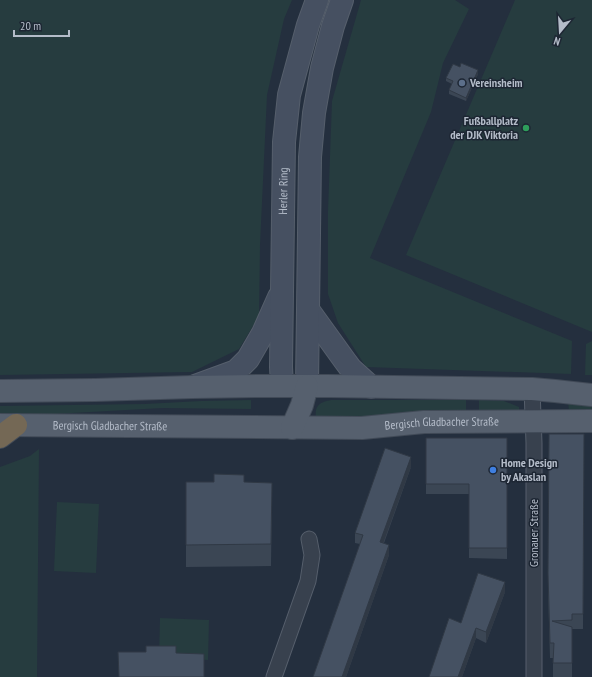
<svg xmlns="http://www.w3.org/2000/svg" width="592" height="677" font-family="'PT Sans Narrow',sans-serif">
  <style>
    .green { fill: #263c3f }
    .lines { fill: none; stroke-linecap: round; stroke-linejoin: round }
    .street-casing { stroke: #565f6c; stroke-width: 17 }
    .secondary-casing { stroke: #565f6c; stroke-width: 24 }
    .primary-casing { stroke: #414a57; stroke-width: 24 }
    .highway-casing { stroke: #434c59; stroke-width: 24 }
    .street { stroke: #38414e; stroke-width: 15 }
    .secondary { stroke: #465061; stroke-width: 22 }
    .primary { stroke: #56606e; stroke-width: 22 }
    .highway { stroke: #746855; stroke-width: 22 }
    .wall { fill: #3b4654 }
    .shaded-wall { fill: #303945 }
    .building { fill: #455162; stroke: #303945 }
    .service-dot { fill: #5c6f8a; stroke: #1d2633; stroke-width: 1.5 }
    .leisure-dot { fill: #2e9e5b; stroke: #1d2633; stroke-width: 1.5 }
    .shop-dot { fill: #3f7fe0; stroke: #1d2633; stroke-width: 1.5 }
    .labels { text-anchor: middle; stroke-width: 3; stroke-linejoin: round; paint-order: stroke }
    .poi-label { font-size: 12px; font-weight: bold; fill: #b4bcc9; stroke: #1d2633; text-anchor: start }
    .street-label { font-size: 12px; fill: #b4bcc9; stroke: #1d2633 }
  </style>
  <rect width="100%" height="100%" fill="#242f3e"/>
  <!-- green -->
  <g class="green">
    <path d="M0,0H292L284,19L267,95L260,245L259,316L239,349L192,372L0,375Z"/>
    <path d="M361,0H455L469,9L443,63L431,112L370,258L572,341L571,374L366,367L338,323L328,294V211L332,101Z"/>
    <path d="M515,0H592V332L406,255Z"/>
    <path d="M592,341V375H585L586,344Z"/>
    <path d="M251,400V409L162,408L54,414H0V406L145,404L201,401Z"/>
    <path d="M331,400H466V412L330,422L316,417C314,405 321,402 331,400Z"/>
    <path d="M479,400L504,401L519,407V411H479Z"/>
    <path d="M568,401L592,405V411H569Z"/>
    <path d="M39,449L37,677H0V467L30,456Z"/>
    <path d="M57,502L99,504L96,573L54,571Z"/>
    <path d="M160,618L209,620L208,660L159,658Z"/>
  </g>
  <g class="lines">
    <defs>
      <g id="street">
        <path d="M532,389L534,443V677"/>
        <path d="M274,677L308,581L312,555L309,539"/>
      </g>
      <g id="secondary">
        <path d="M309,311L345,361L351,369L371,387"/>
        <path d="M195,386L236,371L248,359L263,333L279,297"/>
        <path id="s1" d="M282,386L281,367L284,142L289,95L308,25L317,0"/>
        <path d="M307,386L310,157L314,113L322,68L333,26L342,0"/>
      </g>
      <g id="primary">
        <path d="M0,391L95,390L193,387L257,386H329L532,389L555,391L592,395"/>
        <path id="s2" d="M0,425L362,428L424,422L592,421"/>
        <path d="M292,428L302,405L307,386"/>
      </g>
      <path id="highway" d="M0,437L16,425"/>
    </defs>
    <!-- street casing -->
    <use href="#street" class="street-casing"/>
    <!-- secondary casing -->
    <use href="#secondary" class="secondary-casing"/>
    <!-- primary casing -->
    <use href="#primary" class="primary-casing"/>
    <!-- highway casing -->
    <use href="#highway" class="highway-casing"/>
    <!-- street -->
    <use href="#street" class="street"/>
    <!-- secondary -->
    <use href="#secondary" class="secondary"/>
    <!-- primary -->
    <use href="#primary" class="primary"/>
    <!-- highway -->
    <use href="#highway" class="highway"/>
  </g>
  <!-- wall -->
  <g class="wall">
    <path d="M460,67L478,74L466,101L449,94V90L452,84L446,81V78Z"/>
    <path d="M549,434H584L583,629H572V677H553V658H550L548,588Z"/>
    <path d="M426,438H507V559L469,558V494H426Z"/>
    <path d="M411,467L384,543L389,555L346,677H313L360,544L355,543V533Z"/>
    <path d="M186,482L272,483L271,566L186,567Z"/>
    <path d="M505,592L486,643L476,638L462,677H429L461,623Z"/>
  </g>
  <!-- shaded-wall -->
  <g class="shaded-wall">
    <path d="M478,70V74L466,101V98Z"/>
    <path d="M411,457V467L380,552V542Z"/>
    <path d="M389,545V555L346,677H342Z"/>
    <path d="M505,582V592L486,643V632Z"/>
    <path d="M476,628V638L462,677H458Z"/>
  </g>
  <!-- building -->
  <g class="building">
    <path d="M461,63L478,70L466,98L449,90L453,81L446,78L453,64L460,67Z"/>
    <path d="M549,434H584L583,614H572V620L552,621L572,627V663H553L554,643H550L548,573Z"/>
    <path d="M426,438H507V548H469V484H426Z"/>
    <path d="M385,448L411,457L380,542L389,545L342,677H313L363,535L355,533Z"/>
    <path d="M214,474L244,475V482L272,483L271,544L186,545V482H214Z"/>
    <path d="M478,573L505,582L486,632L476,628L458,677H429L449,618L461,623Z"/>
    <path d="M146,646H176V653L204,654V677H119L118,652H146Z"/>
  </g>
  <!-- markers -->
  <circle class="service-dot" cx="462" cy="83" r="4"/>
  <circle class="leisure-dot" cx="526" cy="128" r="4"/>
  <circle class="shop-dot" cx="493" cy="470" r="4"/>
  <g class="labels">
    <!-- poi labels -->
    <g class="poi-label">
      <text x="470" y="87">Vereinsheim</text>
      <text x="518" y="125" text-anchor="end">Fußballplatz<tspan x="518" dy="14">der DJK Viktoria</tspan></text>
      <text x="501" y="467">Home Design<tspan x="501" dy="14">by Akaslan</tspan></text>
    </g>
    <!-- street labels -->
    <g class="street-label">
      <text dy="4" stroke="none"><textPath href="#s1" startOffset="195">Herler Ring</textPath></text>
      <text dy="4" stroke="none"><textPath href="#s2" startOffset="442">Bergisch Gladbacher Straße</textPath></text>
      <text dy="4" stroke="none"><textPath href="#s2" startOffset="110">Bergisch Gladbacher Straße</textPath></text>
      <text transform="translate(534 533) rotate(-90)" y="4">Gronauer Straße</text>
    </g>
  </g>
  <!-- north arrow -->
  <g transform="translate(560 32) rotate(198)" stroke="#1d2633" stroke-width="3" paint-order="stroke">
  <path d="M0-3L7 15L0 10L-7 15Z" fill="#b4bcc9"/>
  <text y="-6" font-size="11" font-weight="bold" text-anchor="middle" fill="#b4bcc9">N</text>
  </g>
  <!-- scale -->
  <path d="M14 30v6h55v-6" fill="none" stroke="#b4bcc9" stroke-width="2"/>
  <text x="20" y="30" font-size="12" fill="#b4bcc9" stroke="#1d2633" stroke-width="3" paint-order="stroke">20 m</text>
</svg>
